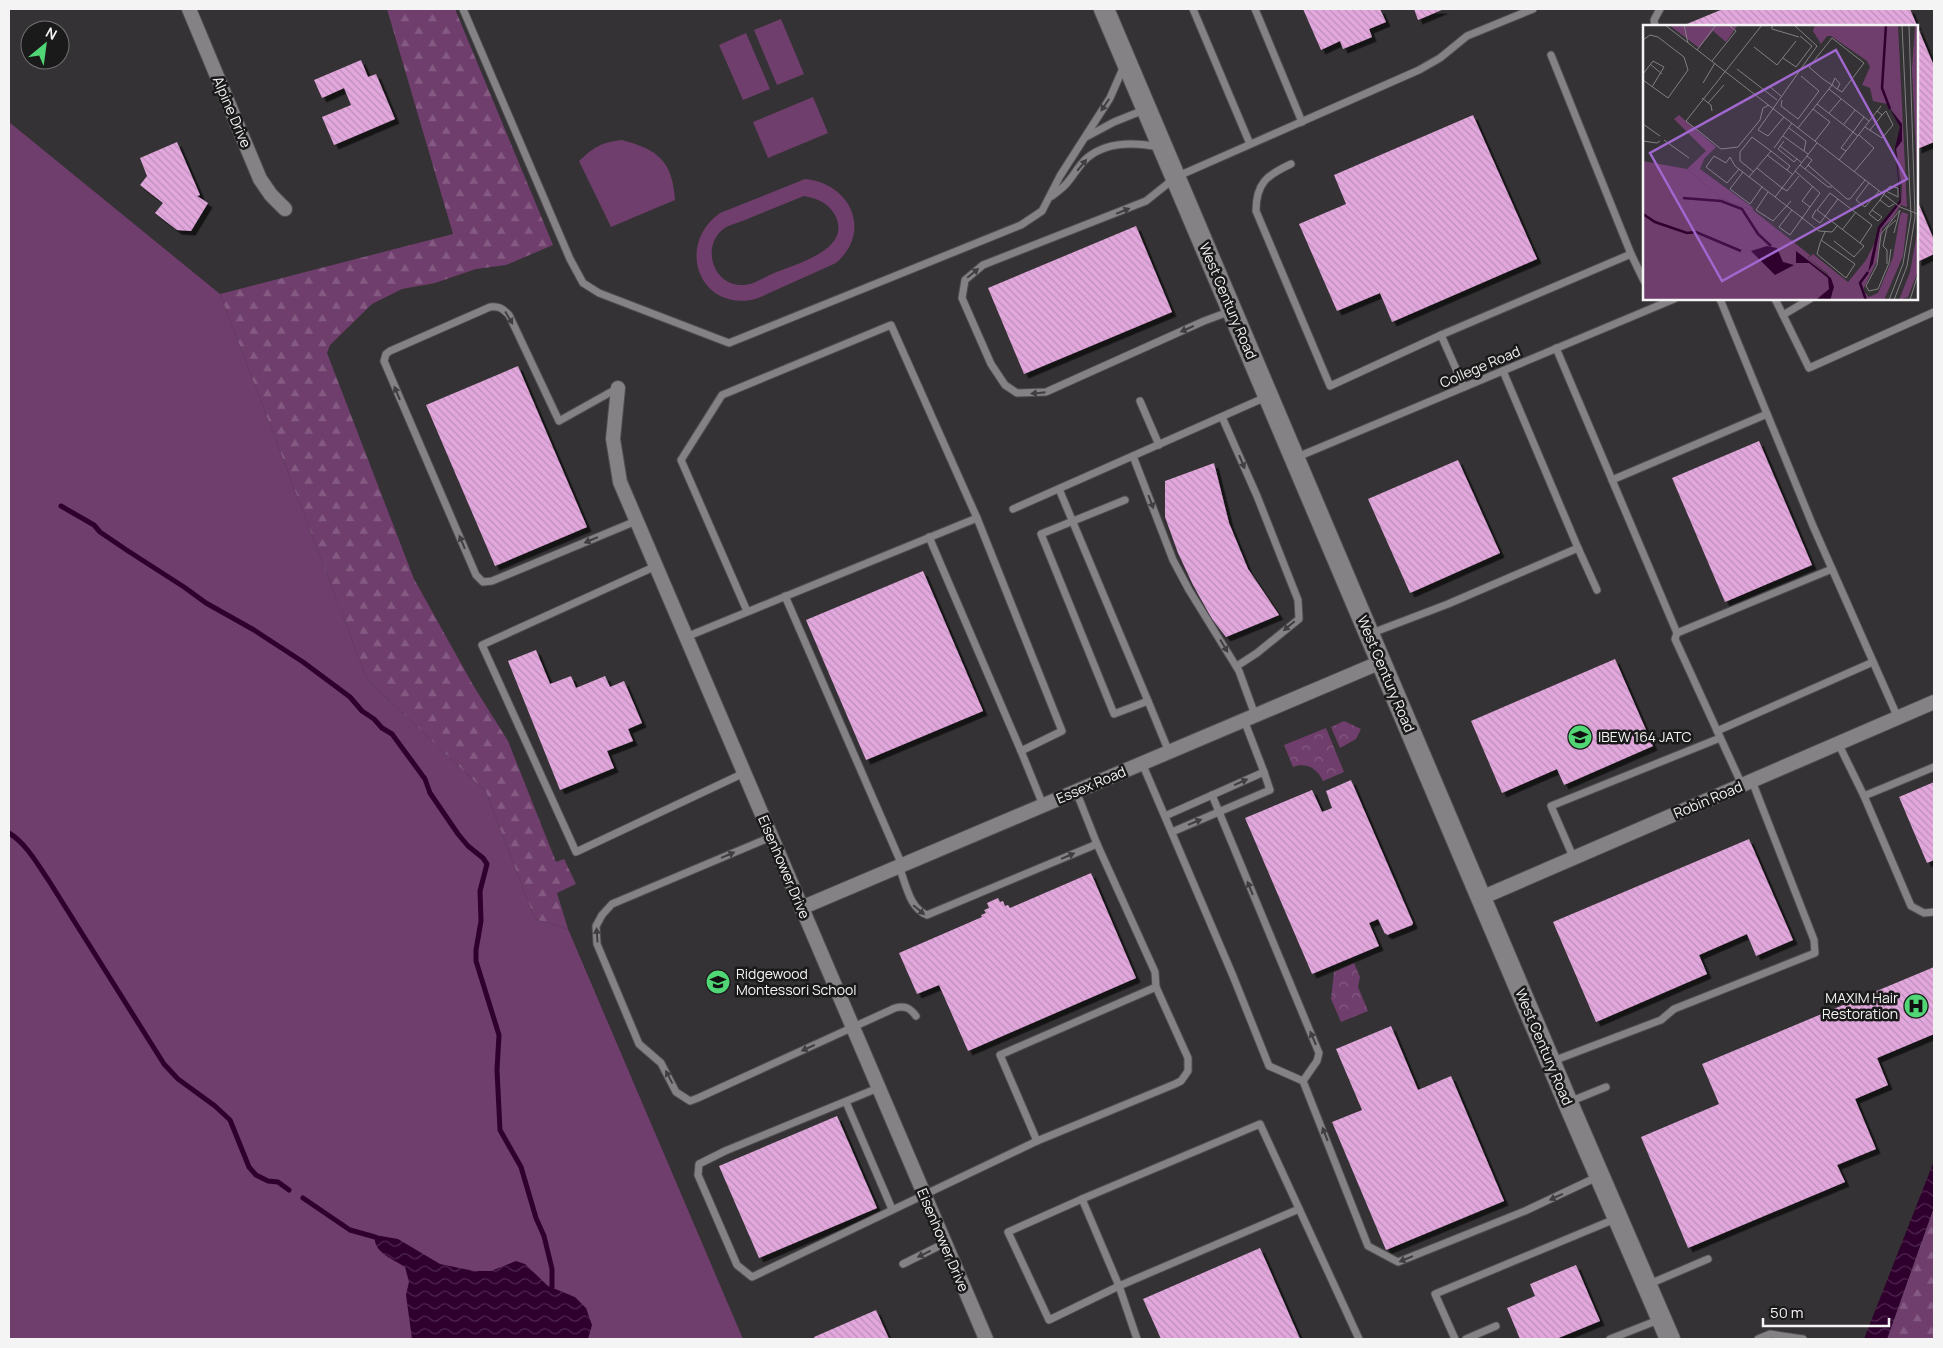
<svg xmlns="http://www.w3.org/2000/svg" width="1943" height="1348" font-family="Manrope,sans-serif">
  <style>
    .grass { fill: #6f3e6c; fill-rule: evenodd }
    .forest { fill: url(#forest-firs) }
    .park { fill: url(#park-crowns) }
    .water { fill: url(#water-waves) }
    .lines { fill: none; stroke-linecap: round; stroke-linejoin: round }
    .stream { stroke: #2f002e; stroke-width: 5 }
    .building { fill: url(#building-back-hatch); filter: url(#shadow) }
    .lane-casing { stroke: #504e50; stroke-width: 9 }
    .street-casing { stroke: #504e50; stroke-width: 16 }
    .secondary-casing { stroke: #504e50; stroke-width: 22 }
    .lane { stroke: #858285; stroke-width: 7 }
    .street { stroke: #858285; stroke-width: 14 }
    .secondary { stroke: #858285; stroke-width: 20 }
    .oneway { fill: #403e40 }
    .labels { text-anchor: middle; stroke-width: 5; stroke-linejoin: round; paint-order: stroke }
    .street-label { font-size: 14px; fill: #f5f4f5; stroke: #1b1a1b }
    .poi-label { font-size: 14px; fill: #f5f4f5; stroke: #1b1a1b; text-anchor: start }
    .inset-river { fill: none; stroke: #2f002e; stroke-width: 2.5 }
    .inset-road { fill: none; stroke: #818081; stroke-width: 1 }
    .view { fill: #a068cf; fill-opacity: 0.15; stroke: #a068cf; stroke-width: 2.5 }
    .inset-edge { fill: none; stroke: #f5f4f5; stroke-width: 2.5 }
  </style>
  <defs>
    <pattern id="forest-firs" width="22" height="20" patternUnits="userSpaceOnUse" patternTransform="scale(1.25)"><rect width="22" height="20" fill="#6f3e6c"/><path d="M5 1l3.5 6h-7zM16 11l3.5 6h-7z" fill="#845a82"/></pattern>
    <pattern id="park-crowns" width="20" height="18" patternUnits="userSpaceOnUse" patternTransform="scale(1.25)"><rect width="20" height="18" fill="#6f3e6c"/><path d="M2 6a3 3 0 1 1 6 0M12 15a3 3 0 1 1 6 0" fill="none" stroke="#845a82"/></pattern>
    <pattern id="water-waves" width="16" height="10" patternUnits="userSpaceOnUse" patternTransform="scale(1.25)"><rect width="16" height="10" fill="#2f002e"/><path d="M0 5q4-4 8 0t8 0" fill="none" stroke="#4e264d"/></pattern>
    <pattern id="building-back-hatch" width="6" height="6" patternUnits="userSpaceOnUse" patternTransform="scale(1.25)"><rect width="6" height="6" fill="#e2a7dd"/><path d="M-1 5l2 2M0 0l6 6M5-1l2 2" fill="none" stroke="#bc90b8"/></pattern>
    <filter id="shadow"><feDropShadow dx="4.5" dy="4.5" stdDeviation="0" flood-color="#0009"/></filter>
  </defs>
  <rect width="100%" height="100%" fill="#343234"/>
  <!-- grass -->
  <g class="grass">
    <path d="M781,19L804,74L777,85L754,30Z"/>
    <path d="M746,33L770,89L743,100L719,45Z"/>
    <path d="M813,97L828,133L768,158L753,122Z"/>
    <path d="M9,122L220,294L367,679L486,792L535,919L568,929L743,1339H9Z"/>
    <path d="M622,140C659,150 672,161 675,200L611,227L579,161C594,147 602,142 622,140Z"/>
    <path d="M805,179C850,183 873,231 836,263C816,272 796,281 776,290C768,293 759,299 751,300C698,309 676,244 720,213ZM804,196C817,198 828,203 835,215C853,250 795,264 772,274C763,278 751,286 740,285C714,284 702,249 721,231C726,226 737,223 745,220C765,212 784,204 804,196Z"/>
  </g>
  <!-- forest -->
  <g class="forest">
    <path d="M387,9H455L553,245L506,265L476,269L435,283L402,289L372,304L330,345L327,353L414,579L473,685L508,741L556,862L564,859L576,884L557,893L568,929L535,919L486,792L367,679L220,294L453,234Z"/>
    <path d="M1934,1207V1335L1932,1339H1887Z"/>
  </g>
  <!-- park -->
  <g class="park">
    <path d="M1344,721L1361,729L1356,739L1340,748L1331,727Z"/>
    <path d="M1326,728L1344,772L1323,781C1317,768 1306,762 1293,767L1284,745Z"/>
    <path d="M1354,963L1360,977L1358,987L1368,1011L1341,1022L1331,999L1334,972Z"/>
  </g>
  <!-- water -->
  <g class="water">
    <path d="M1934,1161V1207L1887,1339H1864Z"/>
    <path d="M375,1235L398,1239L440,1264L474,1271H491L516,1261L525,1264L548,1286L575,1297L586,1308L592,1325L588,1339H412L406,1295L409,1282L405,1267C393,1259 372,1252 375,1235Z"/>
  </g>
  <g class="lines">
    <!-- stream -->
    <g class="stream">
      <path d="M61,506L94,525L100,532L128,551L184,587L206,603L254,630L303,662L350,697L362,711L374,719L382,728L392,734L425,779L430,793L458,834L468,846L483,858L487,864L480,891L481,921L476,950V961L499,1035L497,1070L500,1130L521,1167L536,1218L544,1236L552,1269V1287"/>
      <path d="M9,833C26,843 38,865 49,881L164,1064L178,1079L215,1106L230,1120L249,1167L256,1175L268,1181L278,1182L289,1190"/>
      <path d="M303,1198L350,1230L375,1237"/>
    </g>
  </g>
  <!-- building -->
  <g class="building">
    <path d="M1303,9H1380L1386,22L1369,29L1372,37L1343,49L1340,41L1321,50Z"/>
    <path d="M1414,9H1444L1418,20Z"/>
    <path d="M1723,9H1910L1934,66V142L1917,149V26H1682Z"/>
    <path d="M361,60L368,77L376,74L395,119L334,145L322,117L351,105L344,88L322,98L314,80Z"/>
    <path d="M1473,115L1537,259L1392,322L1380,293L1337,311L1299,224L1346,204L1334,175Z"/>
    <path d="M177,142L200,195L197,196L208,203L191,231L177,230L155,213L163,203L140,185L147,176L140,158Z"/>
    <path d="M1917,200L1934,240V254L1917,262Z"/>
    <path d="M1136,226L1172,312L1024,374L988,288Z"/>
    <path d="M518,366L587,527L495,566L426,405Z"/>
    <path d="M1759,441L1812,565L1725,602L1672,478Z"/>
    <path d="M1458,460L1500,553L1410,593L1368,499Z"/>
    <path d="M1214,463L1229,523L1248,569L1279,615L1226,637L1212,619L1193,585L1178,553L1165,517V481Z"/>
    <path d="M923,571L983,711L866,760L806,620Z"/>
    <path d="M536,650L550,684L571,676L576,688L605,676L610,687L624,681L642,723L628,729L633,741L607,751L614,768L560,790L508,661Z"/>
    <path d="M1615,659L1653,746L1564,785L1557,769L1502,793L1471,721Z"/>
    <path d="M1351,780L1413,923L1412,925L1387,935L1386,933L1385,934L1378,919L1369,923L1379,946L1312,974L1245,818L1312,790L1322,812L1332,808L1326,791Z"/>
    <path d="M1934,782V860L1927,863L1899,797Z"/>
    <path d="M1749,839L1793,940L1756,956L1747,934L1699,955L1707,974L1596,1022L1553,922Z"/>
    <path d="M1091,873L1136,978L968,1051L939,985L917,994L899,953L982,917L981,915L986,913L984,910L989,908L987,903L998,898L1000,902L1003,901L1005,906L1008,905L1010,908Z"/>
    <path d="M1934,967V1034L1877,1058L1888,1085L1855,1099L1876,1149L1837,1165L1845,1182L1688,1248L1641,1137L1719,1104L1702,1064Z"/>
    <path d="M1391,1026L1418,1090L1451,1076L1504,1201L1386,1250L1332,1122L1362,1110L1336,1049Z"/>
    <path d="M837,1116L877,1208L759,1258L719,1166Z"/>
    <path d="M1260,1248L1300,1339H1161L1143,1299Z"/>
    <path d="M1576,1265L1600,1321L1556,1339H1520L1507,1308L1535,1296L1530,1284Z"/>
    <path d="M876,1310L889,1339H815L814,1337Z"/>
  </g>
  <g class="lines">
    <defs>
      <g id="lane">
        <path d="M463,9L570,259L583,283L599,293L729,343L1021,225L1042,211L1060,176L1110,98L1124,66"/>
        <path d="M1193,9L1250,144"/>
        <path d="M1255,9L1302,122"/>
        <path d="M1655,26L1654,20L1660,9"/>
        <path d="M1086,137L1114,122L1144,110"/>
        <path d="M1291,164C1267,175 1256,183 1256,211L1330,386L1441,335L1631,254L1551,55"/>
        <path d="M1052,196C1057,192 1063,188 1067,183C1074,175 1079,165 1087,158C1107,141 1134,142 1159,147"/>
        <path d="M1631,254L1644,281"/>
        <path d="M1720,299L1813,526L1898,718"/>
        <path d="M1775,299L1783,315"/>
        <path d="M1810,299L1783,315L1809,368L1934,312"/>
        <path d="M1231,311L1204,321L1046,392L1017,393L1005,385L991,364L962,298L965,280L983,265L1146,201L1176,177L1419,70L1440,58L1467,36L1533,9"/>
        <path d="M1441,335L1464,387"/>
        <path d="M1556,348L1677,633L1675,639L1742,785"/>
        <path d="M618,388L559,421L509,315C502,308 499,306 490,307L390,351L386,354L384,361L476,575L483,582L492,581L636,521"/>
        <path d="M1140,401L1159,445"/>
        <path d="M1222,417L1257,496L1298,600L1299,619L1257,653L1237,666"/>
        <path d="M1133,456L1173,560L1189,590L1239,671L1255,715"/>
        <path d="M1295,458L1674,299"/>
        <path d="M1612,480L1767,414"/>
        <path d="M1059,489L1148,701"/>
        <path d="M1125,500L1041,534L1114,714L1148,701L1169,752"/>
        <path d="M1013,509L1266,397"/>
        <path d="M929,537L1021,751"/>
        <path d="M1578,548L1597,590"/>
        <path d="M656,566L482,645L576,852L744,773"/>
        <path d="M785,596L902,865"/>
        <path d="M747,611L681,460L722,395L891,325L977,518"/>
        <path d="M1372,633L1448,604L1578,548L1503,371"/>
        <path d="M1677,633L1832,569"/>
        <path d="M686,637L977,518L1062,731L1021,751L1043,805"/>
        <path d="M1717,731L1873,662"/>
        <path d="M1839,745L1864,796L1911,906L1924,913L1934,912"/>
        <path d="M1142,763L1233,976L1269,1066L1303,1081L1368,1246L1398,1262L1525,1211L1597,1177"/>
        <path d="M1212,795L1319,1053L1317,1061L1303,1081"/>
        <path d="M1864,796L1934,767"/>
        <path d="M1165,816L1264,772L1244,720"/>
        <path d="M1172,832L1270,790L1264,772"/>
        <path d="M771,837L612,904L602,915L596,926L597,944L639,1044L661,1063L676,1092L690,1101L698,1098L895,1008C905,1005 910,1008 916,1016"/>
        <path d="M1574,859L1551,806L1720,738"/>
        <path d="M899,867C906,883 909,908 927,915L1097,844"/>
        <path d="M1553,1061L1661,1020L1674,1009L1815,953L1814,940L1752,781"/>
        <path d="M878,1088L725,1151L699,1164L698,1175L737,1265L752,1277L1037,1141L1175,1084L1181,1081L1188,1071V1058L1156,987L1155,972L1097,844L1076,791"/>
        <path d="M846,1102L892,1209"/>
        <path d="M1569,1102L1606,1087"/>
        <path d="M1037,1141L1000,1055L1156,987"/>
        <path d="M1082,1199L1008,1232L1049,1320L1119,1286L1299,1209"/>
        <path d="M903,1264L945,1243"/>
        <path d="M1647,1285L1708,1259"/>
        <path d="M1137,1339L1119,1286L1082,1199L1260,1124L1359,1339"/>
        <path d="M1455,1339L1435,1294L1615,1219"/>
        <path d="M1466,1339L1496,1326"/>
        <path d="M1610,1339L1661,1319"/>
        <path d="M1758,1339L1770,1334L1803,1339"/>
      </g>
      <g id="street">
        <path d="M189,9L260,179L271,195L285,209"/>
        <path d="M618,388L613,439L620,482L986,1339"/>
        <path d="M1481,898L1934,702"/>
        <path d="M801,908L1381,662"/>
      </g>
      <path id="secondary" d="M1104,9L1568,1103L1670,1339"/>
    </defs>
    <!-- lane casing -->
    <use href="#lane" class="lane-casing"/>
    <!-- street casing -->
    <use href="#street" class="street-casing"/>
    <!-- secondary casing -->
    <use href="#secondary" class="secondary-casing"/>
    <!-- lane -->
    <use href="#lane" class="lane"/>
    <!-- street -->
    <use href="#street" class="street"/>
    <!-- secondary -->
    <use href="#secondary" class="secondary"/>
  </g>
  <!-- one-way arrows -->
  <defs><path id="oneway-solid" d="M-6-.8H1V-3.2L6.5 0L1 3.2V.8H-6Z" transform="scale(1.25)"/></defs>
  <g class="oneway">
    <use href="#oneway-solid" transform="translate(1105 105) rotate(124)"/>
    <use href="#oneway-solid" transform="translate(1082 165) rotate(-50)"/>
    <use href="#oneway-solid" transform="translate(1123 211) rotate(-22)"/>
    <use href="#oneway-solid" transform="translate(973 273) rotate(-39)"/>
    <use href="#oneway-solid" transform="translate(509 318) rotate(59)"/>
    <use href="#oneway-solid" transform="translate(1187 329) rotate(156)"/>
    <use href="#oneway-solid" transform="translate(397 393) rotate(-113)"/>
    <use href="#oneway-solid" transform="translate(1038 393) rotate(174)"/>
    <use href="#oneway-solid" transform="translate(1242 462) rotate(67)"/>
    <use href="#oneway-solid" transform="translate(1151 502) rotate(69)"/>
    <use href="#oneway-solid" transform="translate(591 540) rotate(157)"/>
    <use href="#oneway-solid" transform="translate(462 542) rotate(-113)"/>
    <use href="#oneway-solid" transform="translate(1289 626) rotate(140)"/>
    <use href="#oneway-solid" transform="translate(1224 646) rotate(59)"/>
    <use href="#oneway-solid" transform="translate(1241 782) rotate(-24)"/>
    <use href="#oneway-solid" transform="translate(1195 822) rotate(-22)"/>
    <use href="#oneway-solid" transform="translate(728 855) rotate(-23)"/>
    <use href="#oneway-solid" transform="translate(1068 856) rotate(-23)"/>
    <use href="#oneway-solid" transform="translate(1250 888) rotate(-112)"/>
    <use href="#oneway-solid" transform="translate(919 910) rotate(40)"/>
    <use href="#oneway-solid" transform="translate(597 935) rotate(-94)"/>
    <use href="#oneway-solid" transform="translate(1313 1038) rotate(-113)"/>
    <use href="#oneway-solid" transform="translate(808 1048) rotate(156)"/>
    <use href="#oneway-solid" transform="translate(669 1077) rotate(-118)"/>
    <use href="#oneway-solid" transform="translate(1325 1134) rotate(-111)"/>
    <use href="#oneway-solid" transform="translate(1556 1197) rotate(155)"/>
    <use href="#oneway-solid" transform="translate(924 1254) rotate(154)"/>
    <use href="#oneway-solid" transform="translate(1406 1259) rotate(158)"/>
  </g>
  <!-- icons -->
  <defs>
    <symbol id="school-disc" viewBox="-11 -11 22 22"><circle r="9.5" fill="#50d674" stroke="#1b1a1b"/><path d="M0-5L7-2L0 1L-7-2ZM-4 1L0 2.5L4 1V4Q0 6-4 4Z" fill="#111"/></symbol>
    <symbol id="hospital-disc" viewBox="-11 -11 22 22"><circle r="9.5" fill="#50d674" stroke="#1b1a1b"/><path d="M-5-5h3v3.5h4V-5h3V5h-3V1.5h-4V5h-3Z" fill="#111"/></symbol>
  </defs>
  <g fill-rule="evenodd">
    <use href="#school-disc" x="1566" y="723" width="28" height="28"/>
    <use href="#school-disc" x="704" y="968" width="28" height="28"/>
    <use href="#hospital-disc" x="1902" y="992" width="28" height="28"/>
  </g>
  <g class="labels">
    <!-- street labels -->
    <g class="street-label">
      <text transform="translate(232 112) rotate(67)" y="5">Alpine Drive</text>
      <text transform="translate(1228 301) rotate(67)" y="5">West Century Road</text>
      <text transform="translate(1480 367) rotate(-23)" y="5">College Road</text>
      <text transform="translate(1386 674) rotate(67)" y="5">West Century Road</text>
      <text transform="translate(1091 785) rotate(-23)" y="5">Essex Road</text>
      <text transform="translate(1708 800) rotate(-23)" y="5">Robin Road</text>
      <text transform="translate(784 867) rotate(67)" y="5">Eisenhower Drive</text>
      <text transform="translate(1544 1047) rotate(67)" y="5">West Century Road</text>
      <text transform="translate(943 1240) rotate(67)" y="5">Eisenhower Drive</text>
    </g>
    <!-- poi labels -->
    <g class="poi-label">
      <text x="1598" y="742">IBEW 164 JATC</text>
      <text x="736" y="979">Ridgewood<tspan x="736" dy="16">Montessori School</tspan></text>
      <text x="1898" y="1003" text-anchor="end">MAXIM Hair<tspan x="1898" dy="16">Restoration</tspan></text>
    </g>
  </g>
  <!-- overview -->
  <g transform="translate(1643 25)">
    <rect width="275" height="275" fill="#343234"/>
    <path d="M0,136L44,144L78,173L111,186L167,230L165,233L188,253L187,275H0Z" fill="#6f3e6c"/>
    <path d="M172,0H255L264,182L258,180L249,194L239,204L234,236L220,265L226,272L235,268L250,232L257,191L259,187L265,189L260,231L241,275H187L189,270L185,249L165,233L170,229L205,257L223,235L232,217L227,244L237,204L258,177L259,162L253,123L259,99L244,79L230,76L227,63L219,60L227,42L224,36L188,11H184L178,19L170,6ZM272,0H275V171L269,44ZM36,90L73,122L61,134L57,144L109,182L111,186L78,173L44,144L63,126L31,94ZM275,203V246L265,272L256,275L267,247Z" fill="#6f3e6c"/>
    <path d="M26,0H95L83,17L70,6L56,23Z" fill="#6f3e6c"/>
    <path d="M247,84L259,99V116L253,124L258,177L237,204L230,239L225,247L235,202L257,175L252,123L257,102ZM124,221L134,223L140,237L151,240L132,250L108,226ZM153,226L188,253L191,262L187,275H173L186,264L185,253L166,238H153Z" fill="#2f002e"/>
    <path class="inset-river" d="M243,0L239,63L247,84M40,173L78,176L99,184L115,209L128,221M0,189L12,197L44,208L53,207L98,226M223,275L217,258L225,247"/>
    <path class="inset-road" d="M22,0L257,182L275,189M41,0L45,18M119,0L43,96L78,124L95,122L117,95L120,83L126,80M129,0V4L156,12M0,15L7,10L15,12L41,32L45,45L25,73L0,55M111,22L134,40L153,16M54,25L73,0M140,33L153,42L169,21L157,11M69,36L93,6L86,0M7,39L19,49M94,44L134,75M0,49L10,36L21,42L9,62M60,58L72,38M186,64L226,96M121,65L126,61L138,71M59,73L68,80L69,86M139,75L138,81L155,94L176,66L158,51M65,78L81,60M174,79L215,111M170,84L187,97L172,116M186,88L198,74M141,92L125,111L115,105L174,21L151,0M0,99L17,111M201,99L212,85M222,102L239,113L250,100L243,86L239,90M146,103L163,116L161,126M155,103L189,60L192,53L197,59L194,64L199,67L221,38L189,13L166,42L180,54L189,60L194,64M227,105L239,90L234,86M210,107L221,92M140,111L165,129M21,115L46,133M0,116L14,118L17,116M141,116L135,124L151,137L154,134L159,138M137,121L154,134M131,123L149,98M203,126L198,123L210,107M124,130L144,145M87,132L92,141L176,206L189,207L194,201M87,132L83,138L71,131L63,142L84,158L96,144M196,135L238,81M157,140L185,162H189M165,140L204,174H207L222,155M114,143L139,163M162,144L169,135L164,131M100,147L87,164L107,179L119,162M111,147L97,136V127L109,112L128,126M211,147L231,123L216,110M106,152L128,126L147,141L144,145L149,149M226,158L213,175L222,182L236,166M139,163L144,166L156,151M125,167L113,185L130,196L148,176M187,168L229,200L217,218L174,185ZM132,172L174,118M237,175L246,182L251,179M167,182L159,176L170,161M149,185L136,202L147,210L177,168L152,146M173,185L169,192L177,198L195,174M229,185L226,189L235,196L239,192L229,185L237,175L243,166L247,161L255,163V172L243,166M199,205L213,187M178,215L212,239L203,253L174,229L177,218L182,207M191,216L211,232L221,221L217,218M248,224L246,238L235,264L226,266L223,261L234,240L238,209L257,185L251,208M244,239V225L240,221L244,203L253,195M246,275L260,239L268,191L259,0M251,275L264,241L272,192L266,0M267,275L275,249"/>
    <path class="view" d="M193,25L264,154L79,256L7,128Z"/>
    <rect width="275" height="275" class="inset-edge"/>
  </g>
  <!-- border -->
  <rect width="1943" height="1348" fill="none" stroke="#f5f4f5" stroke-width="20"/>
  <!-- north arrow -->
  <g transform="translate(45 45) rotate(29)"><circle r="24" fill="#1b1a1b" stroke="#727172"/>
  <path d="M0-4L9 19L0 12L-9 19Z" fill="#50d674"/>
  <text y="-8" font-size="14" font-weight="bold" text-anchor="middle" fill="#f5f4f5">N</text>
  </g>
  <!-- scale -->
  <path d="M1763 1318v8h126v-8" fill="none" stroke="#f5f4f5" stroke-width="2.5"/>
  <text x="1770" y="1318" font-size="15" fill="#f5f4f5" stroke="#1b1a1b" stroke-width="4" paint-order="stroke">50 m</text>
</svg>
